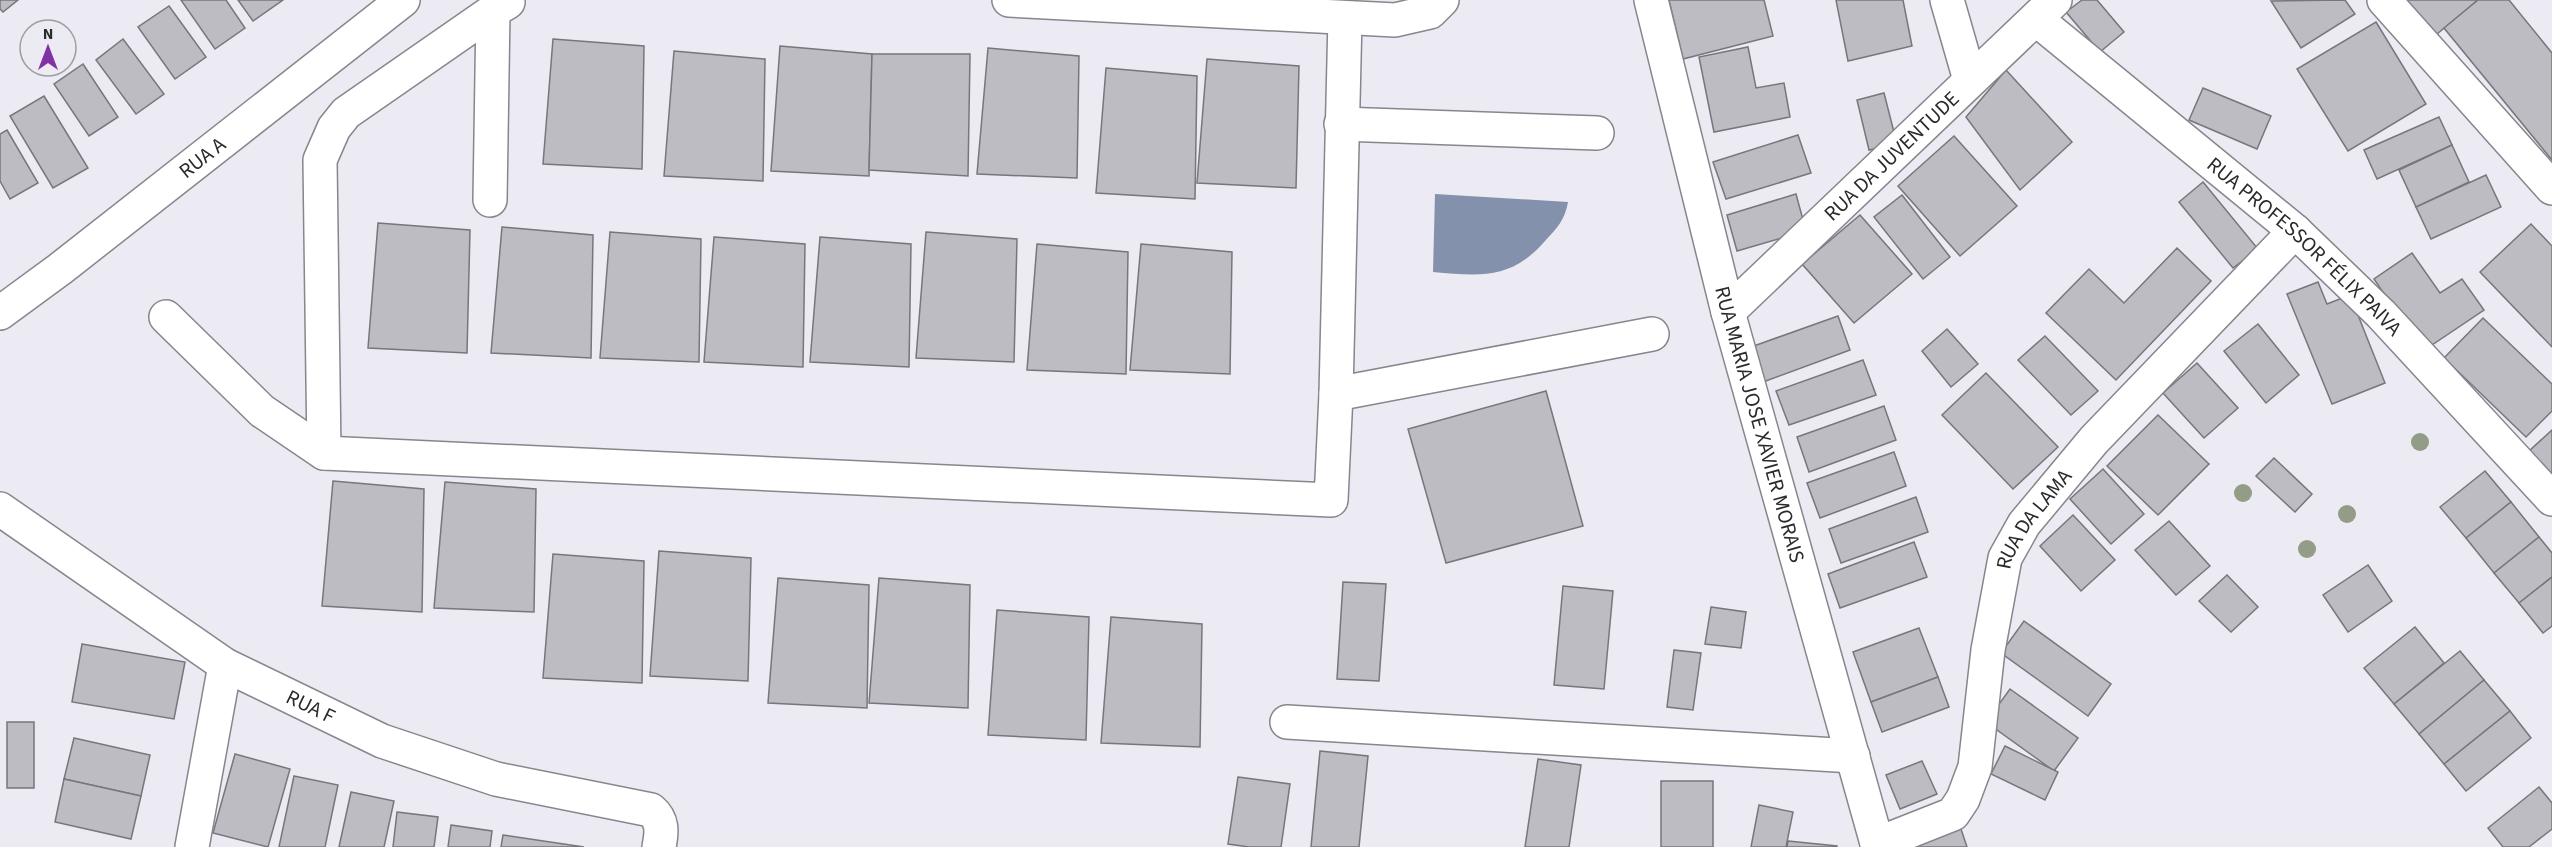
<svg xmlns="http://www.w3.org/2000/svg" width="2552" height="847" font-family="'Source Sans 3',sans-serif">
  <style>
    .water { fill: #8391ac }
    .building { fill: #bdbcc3; stroke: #77767c; stroke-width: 1.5 }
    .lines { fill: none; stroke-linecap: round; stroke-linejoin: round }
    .minor-casing { stroke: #87868c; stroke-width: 36 }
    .minor { stroke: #fff; stroke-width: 33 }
    .tree { fill: #929c87 }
    .labels { text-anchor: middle; stroke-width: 5; stroke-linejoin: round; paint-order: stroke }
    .street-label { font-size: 21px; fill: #2a292c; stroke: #eceaf2 }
  </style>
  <rect width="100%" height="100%" fill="#eceaf2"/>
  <!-- water -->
  <path class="water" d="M1435,194L1568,202C1565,220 1557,228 1545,241C1511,280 1481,276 1433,272Z"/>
  <!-- building -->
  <g class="building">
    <path d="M0,0H18L3,12L0,9Z"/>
    <path d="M181,0H226L245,28L215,49Z"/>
    <path d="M238,0H283L253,21Z"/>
    <path d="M1669,0H1764L1773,36L1683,59Z"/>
    <path d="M1836,0H1903L1912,46L1848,61Z"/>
    <path d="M2082,0H2097L2124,32L2100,52L2066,12Z"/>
    <path d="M2345,0L2355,14L2301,48L2271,1Z"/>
    <path d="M2399,0H2478L2431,39Z"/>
    <path d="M2478,0H2509L2552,53V160L2444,28Z"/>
    <path d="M169,6L206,57L175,79L138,27Z"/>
    <path d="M2376,22L2426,104L2348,151L2297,69Z"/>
    <path d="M123,39L164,94L136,114L96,60Z"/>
    <path d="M553,39L644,46L642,169L543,164Z"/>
    <path d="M780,46L872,54L869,176L771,171Z"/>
    <path d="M1748,47L1756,88L1784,83L1790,117L1714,132L1699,57Z"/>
    <path d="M988,48L1079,56L1077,178L977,174Z"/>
    <path d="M674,51L765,59L763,181L664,176Z"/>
    <path d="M872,54H970L968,176L869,170Z"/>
    <path d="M1207,59L1299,66L1296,188L1197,183Z"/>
    <path d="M83,64L118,117L89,136L54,84Z"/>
    <path d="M1106,68L1197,76L1195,199L1096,193Z"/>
    <path d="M2006,70L2072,142L2020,190L1966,117Z"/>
    <path d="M2203,88L2271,116L2257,149L2189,120Z"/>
    <path d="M1884,93L1897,144L1869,150L1857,100Z"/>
    <path d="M44,96L88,168L53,188L10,116Z"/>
    <path d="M2439,117L2452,145L2377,179L2364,150Z"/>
    <path d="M7,130L38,183L10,199L0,181V134Z"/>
    <path d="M1798,135L1811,173L1726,199L1713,162Z"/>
    <path d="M1954,136L2017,206L1960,256L1898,186Z"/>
    <path d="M2452,145L2469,182L2416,207L2399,170Z"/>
    <path d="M2486,175L2501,207L2431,239L2416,207Z"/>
    <path d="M2203,182L2258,249L2233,268L2179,202Z"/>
    <path d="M1796,194L1806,231L1737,251L1727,215Z"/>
    <path d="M1902,195L1950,257L1923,279L1874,217Z"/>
    <path d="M1860,215L1912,274L1854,323L1802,264Z"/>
    <path d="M378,223L470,230L467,353L368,348Z"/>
    <path d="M2531,224L2552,246V347L2480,272Z"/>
    <path d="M502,227L593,235L591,358L491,353Z"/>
    <path d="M610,232L701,239L699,362L600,358Z"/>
    <path d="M926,232L1017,239L1014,362L916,358Z"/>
    <path d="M714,237L805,244L803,367L704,362Z"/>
    <path d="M820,237L911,244L909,367L810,362Z"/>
    <path d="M1037,244L1128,252L1126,374L1027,370Z"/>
    <path d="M1141,244L1232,252L1230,374L1130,370Z"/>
    <path d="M2177,248L2211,281L2116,380L2046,313L2089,269L2124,303Z"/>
    <path d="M2412,253L2440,293L2462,279L2484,310L2423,351L2374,279Z"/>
    <path d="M2318,282L2327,304L2350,295L2385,383L2332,404L2287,294Z"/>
    <path d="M1838,316L1850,350L1763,382L1751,347Z"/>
    <path d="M2483,318L2552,384V411L2526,437L2444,358Z"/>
    <path d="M2258,324L2299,375L2266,403L2224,351Z"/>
    <path d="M1947,329L1978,364L1951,387L1922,351Z"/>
    <path d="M2045,336L2098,391L2071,415L2018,360Z"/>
    <path d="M1863,360L1876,395L1789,425L1776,391Z"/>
    <path d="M2197,363L2238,408L2204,438L2163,393Z"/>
    <path d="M1986,373L2058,447L2013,489L1942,415Z"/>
    <path d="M1546,391L1583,526L1446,563L1408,429Z"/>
    <path d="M1884,406L1896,440L1809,472L1797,437Z"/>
    <path d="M2158,415L2209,464L2158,515L2107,466Z"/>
    <path d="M2552,430V475L2529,451Z"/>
    <path d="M1894,452L1906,486L1820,518L1807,483Z"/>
    <path d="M2274,458L2312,494L2295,512L2256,476Z"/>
    <path d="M2103,469L2144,514L2111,544L2070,499Z"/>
    <path d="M2485,471L2511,502L2466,538L2440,507Z"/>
    <path d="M333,481L424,489L422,612L322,606Z"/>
    <path d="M445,482L536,489L534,612L434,608Z"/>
    <path d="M1916,497L1928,532L1841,563L1829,529Z"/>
    <path d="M2511,502L2539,537L2494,573L2466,538Z"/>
    <path d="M2073,515L2115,560L2081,591L2040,546Z"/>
    <path d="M2169,521L2210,566L2176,595L2135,550Z"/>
    <path d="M2539,537L2552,553V577L2519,603L2494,573Z"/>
    <path d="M1914,542L1927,577L1840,608L1828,574Z"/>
    <path d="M659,551L751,558L748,681L650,676Z"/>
    <path d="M553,554L644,561L642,683L543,678Z"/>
    <path d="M2368,565L2392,601L2348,632L2323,595Z"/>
    <path d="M2227,575L2258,607L2231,632L2199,601Z"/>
    <path d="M2552,577V626L2543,633L2519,603Z"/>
    <path d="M778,578L869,585L867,708L768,703Z"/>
    <path d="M879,578L970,585L968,708L869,703Z"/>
    <path d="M1343,582L1386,584L1379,681L1337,679Z"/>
    <path d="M1563,586L1613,591L1604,689L1554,685Z"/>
    <path d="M1711,607L1746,612L1741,648L1705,644Z"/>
    <path d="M997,610L1089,617L1086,740L988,735Z"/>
    <path d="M1111,617L1202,624L1200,747L1101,743Z"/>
    <path d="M2024,621L2111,684L2088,716L2001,653Z"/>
    <path d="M2415,627L2444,663L2394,704L2364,668Z"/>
    <path d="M1919,628L1938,677L1871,702L1853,652Z"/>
    <path d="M82,644L185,662L174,719L72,702Z"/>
    <path d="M1674,650L1701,653L1693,710L1667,707Z"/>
    <path d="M2460,651L2484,680L2419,734L2394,704Z"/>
    <path d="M1938,677L1949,707L1882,732L1871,702Z"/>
    <path d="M2484,680L2510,711L2444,764L2419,734Z"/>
    <path d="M2010,689L2078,738L2054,771L1986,722Z"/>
    <path d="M2510,711L2531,738L2466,791L2444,764Z"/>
    <rect x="7" y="722" width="27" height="66"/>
    <path d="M74,738L150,755L141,796L64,779Z"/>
    <path d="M2005,746L2058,772L2045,800L1991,774Z"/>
    <path d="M1320,751L1368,756L1359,847H1311Z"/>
    <path d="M235,754L290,769L268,847L213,833Z"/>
    <path d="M1538,759L1581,765L1569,847H1525Z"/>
    <path d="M1922,761L1937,794L1900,809L1886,775Z"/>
    <path d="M294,776L338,785L325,847H279Z"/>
    <path d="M1238,777L1290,784L1281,847H1249L1228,844Z"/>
    <path d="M64,779L141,796L131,839L55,822Z"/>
    <rect x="1661" y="781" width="52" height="66"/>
    <path d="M2539,787L2552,803V829L2529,847H2503L2488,828Z"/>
    <path d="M351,792L394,801L384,847H339Z"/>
    <path d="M1759,805L1793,812L1786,847H1751Z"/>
    <path d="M397,812L438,817L434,847H393Z"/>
    <path d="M451,825L492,831L490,847H448Z"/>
    <path d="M1961,829L1967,847H1909Z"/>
    <path d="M503,835L584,847H501Z"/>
    <path d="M1788,841L1837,846V847H1787Z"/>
  </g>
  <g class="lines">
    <defs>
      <g id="minor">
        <path d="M1009,0L1395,20L1430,12L1442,0"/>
        <path id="s1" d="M1651,0L1728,312L1878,847"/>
        <path d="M1947,0L1970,80"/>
        <path d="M2384,0L2552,188"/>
        <path id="s2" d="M2036,19L2295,231L2381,314L2552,499"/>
        <path d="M1341,124L1597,133"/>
        <path d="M490,200L493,11L508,2"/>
        <path id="s3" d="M1728,312L2055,0"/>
        <path id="s4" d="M0,313L60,269L403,0"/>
        <path d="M166,317L262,411L324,453L1331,500L1336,394L1652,334"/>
        <path d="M1336,394L1345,18"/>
        <path d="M324,453L320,160L334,128L346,113L493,11"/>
        <path id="s5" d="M0,509L225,665L382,741L496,779L651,810C663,820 662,832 659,847"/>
        <path d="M1287,722L1853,756"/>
        <path id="s6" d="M1877,844L1953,814L1963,799L1975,767L1988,650L2005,558L2024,524L2094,440L2295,231"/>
        <path d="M192,847L225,665"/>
      </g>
    </defs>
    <!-- minor casing -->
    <use href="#minor" class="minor-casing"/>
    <!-- minor -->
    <use href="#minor" class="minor"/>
  </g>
  <!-- trees -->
  <g class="tree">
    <circle cx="2420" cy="442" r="9"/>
    <circle cx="2243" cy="493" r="9"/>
    <circle cx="2347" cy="514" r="9"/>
    <circle cx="2307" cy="549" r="9"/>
  </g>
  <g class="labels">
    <!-- street labels -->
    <g class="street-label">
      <text dy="7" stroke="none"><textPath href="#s3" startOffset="226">RUA DA JUVENTUDE</textPath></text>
      <text dy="7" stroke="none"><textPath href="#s4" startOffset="255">RUA A</textPath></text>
      <text dy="7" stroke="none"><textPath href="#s2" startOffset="352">RUA PROFESSOR FÉLIX PAIVA</textPath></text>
      <text dy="7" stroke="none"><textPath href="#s1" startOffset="438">RUA MARIA JOSE XAVIER MORAIS</textPath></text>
      <text dy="7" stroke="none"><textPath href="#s6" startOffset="393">RUA DA LAMA</textPath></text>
      <text dy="7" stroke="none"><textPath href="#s5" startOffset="369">RUA F</textPath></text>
    </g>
  </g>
  <!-- north arrow -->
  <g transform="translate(48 48)"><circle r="28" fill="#eceaf2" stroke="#9e9da3" stroke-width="1.5"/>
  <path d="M0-4.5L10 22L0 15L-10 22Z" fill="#8032a3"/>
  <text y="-9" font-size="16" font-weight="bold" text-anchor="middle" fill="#2a292c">N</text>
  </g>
</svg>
